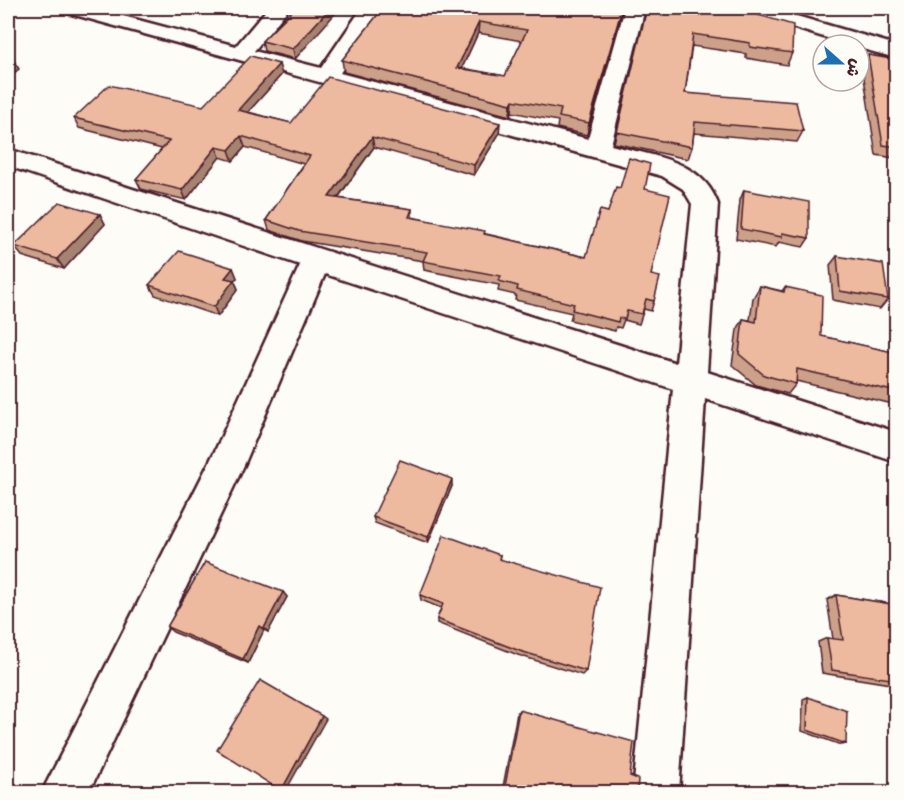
<svg xmlns="http://www.w3.org/2000/svg" width="904" height="800" font-family="Mali,'Playpen Sans Arabic',sans-serif">
  <style>
    .lines { fill: none; stroke-linecap: round; stroke-linejoin: round }
    .street-casing { stroke: #4a1f2b; stroke-width: 5 }
    .secondary-casing { stroke: #4a1f2b; stroke-width: 5 }
    .street { fill: #fdfcf7; fill-rule: evenodd }
    .secondary { fill: #fdfcf7; fill-rule: evenodd }
    .wall { fill: #cca089; stroke: #4a1f2b; stroke-width: 1.5; fill-rule: evenodd }
    .shaded-wall { fill: #a6826f; stroke: #4a1f2b; stroke-width: 1.5 }
    .building { fill: #edba9f; stroke: #4a1f2b; stroke-width: 1.5; fill-rule: evenodd }
  </style>
  <rect width="100%" height="100%" fill="#fdfcf7"/>
  <filter id="ink" filterUnits="userSpaceOnUse"><feTurbulence type="fractalNoise" baseFrequency=".0167" numOctaves="2"/><feDisplacementMap in="SourceGraphic" scale="12" xChannelSelector="R" yChannelSelector="G"/><feConvolveMatrix kernelMatrix="1 2 1 2 8 2 1 2 1" color-interpolation-filters="sRGB"/></filter>
  <g filter="url(#ink)">
    <g class="lines">
      <defs>
        <path id="street" d="M61,8H93L236,46L268,8H289L254,51L321,68L362,8H382L340,73L588,139L625,8H645L611,145C651,156 702,159 718,204L707,372L896,432V462L705,399L679,792H633L673,389L325,274L245,463L89,792H42L215,451L300,265L8,166V149L676,363L692,204L683,189L662,176L64,12Z"/>
        <path id="secondary" d="M739,8H769L896,45V58L859,48V45H850L742,12Z"/>
      </defs>
      <!-- street casing -->
      <use href="#street" class="street-casing"/>
      <!-- secondary casing -->
      <use href="#secondary" class="secondary-casing"/>
      <!-- street -->
      <use href="#street" class="street"/>
      <!-- secondary -->
      <use href="#secondary" class="secondary"/>
    </g>
    <!-- wall -->
    <g class="wall">
      <path d="M295,8V59L264,51L262,41Z"/>
      <path d="M383,8H623L587,135L557,128L558,121L512,112L510,116L344,72L342,60ZM478,33L522,41L505,76L462,68Z"/>
      <path d="M646,8H734L792,53L787,65L746,58V54L692,46L685,93L803,131L797,142L694,133L692,147L688,159L614,143L647,9Z"/>
      <path d="M868,55L897,60V165L895,164L894,158L876,155L862,65Z"/>
      <path d="M282,74L248,112L291,123L499,134L474,175L374,147L338,198L412,209V217L586,257L608,212L645,189L651,275L654,301L651,311L644,309L639,324L624,320L621,328L616,327L615,331L570,320L572,313L515,300L516,295L498,291L499,285L424,270L423,261L302,241L269,230L266,220L304,164L245,147L233,161L220,157L186,200L141,189L136,179L162,149L79,128L74,118L203,106Z"/>
      <path d="M744,190L809,238L803,247L779,242L776,247L736,239L740,200Z"/>
      <path d="M100,214L105,224L64,269L22,256L14,246Z"/>
      <path d="M837,256L888,299L880,309L833,300L830,265Z"/>
      <path d="M233,268L237,278L234,280L238,289L218,316L155,295L149,285Z"/>
      <path d="M760,286L782,291L785,287L821,336L897,353V405L796,381V384L788,394L756,385L732,365L737,330L743,319L750,320L753,298Z"/>
      <path d="M452,486L428,543L375,523L373,517Z"/>
      <path d="M500,555L499,559L586,671L582,675L518,655L437,623V619L441,608L421,600L420,595Z"/>
      <path d="M283,592L287,597L268,632L264,630L248,663L173,632L167,627Z"/>
      <path d="M836,595L897,605V685L822,673L818,642L827,638L833,639L827,600Z"/>
      <path d="M808,697L846,744L841,745L802,731L803,699Z"/>
      <path d="M519,710L630,776L637,792H502L517,713Z"/>
    </g>
    <!-- shaded-wall -->
    <g class="shaded-wall">
      <path d="M330,8H340L295,59L293,49Z"/>
      <path d="M622,8H623L587,135L589,123Z"/>
      <path d="M479,22L478,33L457,79V68Z"/>
      <path d="M13,59L19,69L8,78V63Z"/>
      <path d="M279,64L282,74L241,120L238,110Z"/>
      <path d="M513,100L512,112L510,116L511,104Z"/>
      <path d="M500,123L499,134L474,175V165Z"/>
      <path d="M241,136L245,147L233,161L229,150Z"/>
      <path d="M372,137L374,147L331,207L329,197Z"/>
      <path d="M216,147L220,157L186,200L182,190Z"/>
      <path d="M100,214L105,224L64,269L57,259Z"/>
      <path d="M233,268L237,278L234,280L238,289L218,316L214,307L225,278Z"/>
      <path d="M452,479V486L428,543V537Z"/>
      <path d="M283,592L287,597L268,632L264,628Z"/>
      <path d="M259,626L264,630L248,663L243,659Z"/>
      <path d="M322,716L326,719L285,792L281,791Z"/>
    </g>
    <!-- building -->
    <g class="building">
      <path d="M295,8H330L293,49L262,41Z"/>
      <path d="M383,8H622L589,123L559,117L561,109L513,100L511,104L342,60ZM479,22L527,30L505,76L457,68Z"/>
      <path d="M647,8H734L793,25L792,53L750,47V43L693,34L685,93L796,102L803,131L695,122L692,147L617,132Z"/>
      <path d="M868,55L897,60V147L883,145Z"/>
      <path d="M251,56L279,64L238,110L291,123L328,77L500,123L474,165L372,137L329,197L412,209L409,217L485,231L484,234L586,257L600,210L608,212L616,187L620,188L629,158L650,164L645,189L670,195L651,275L660,277L654,301L646,299L642,314L627,311L625,319L619,318L618,322L572,310L574,304L517,290L518,286L499,281L501,276L423,261L427,252L299,231L266,220L310,156L241,136L229,150L216,147L182,190L136,179L169,141L74,118L109,85L203,106Z"/>
      <path d="M8,58L13,59L8,63Z"/>
      <path d="M744,190L809,202V238L782,233V237L741,229Z"/>
      <path d="M59,202L100,214L57,259L14,246Z"/>
      <path d="M179,251L233,268L225,278L234,280L214,307L149,285Z"/>
      <path d="M837,256L883,264L888,299L840,291Z"/>
      <path d="M760,286L784,292L785,287L822,295L821,336L897,353V392L797,369L796,384L764,375L739,354L743,319L756,322Z"/>
      <path d="M400,460L452,479L428,537L373,517Z"/>
      <path d="M444,535L500,555L499,559L600,587L586,671L520,651L437,619L443,604L420,595Z"/>
      <path d="M205,562L283,592L264,628L259,626L243,659L167,627Z"/>
      <path d="M836,595L897,605V680L832,670L827,638L843,640Z"/>
      <path d="M260,680L322,716L281,791L217,750Z"/>
      <path d="M808,697L847,711L846,744L807,730Z"/>
      <path d="M519,710L634,742L630,776L638,779L637,792H504Z"/>
    </g>
  </g>
  <!-- margin -->
  <rect width="904" height="800" fill="none" stroke="#fdfcf7" stroke-width="30"/>
  <rect x="15" y="15" width="874" height="770" fill="none" stroke="#4a1f2b" stroke-width="2" filter="url(#ink)"/>
  <!-- north arrow -->
  <g transform="translate(841 63) rotate(111)"><circle r="28" fill="#fdfcf7" stroke="#b5a4a5" stroke-width="1.5"/>
  <path d="M0-4.5L10 22L0 15L-10 22Z" fill="#1f6fb2"/>
  <text y="-9" font-size="16" font-weight="bold" text-anchor="middle" fill="#4a1f2b">ش</text>
  </g>
</svg>
